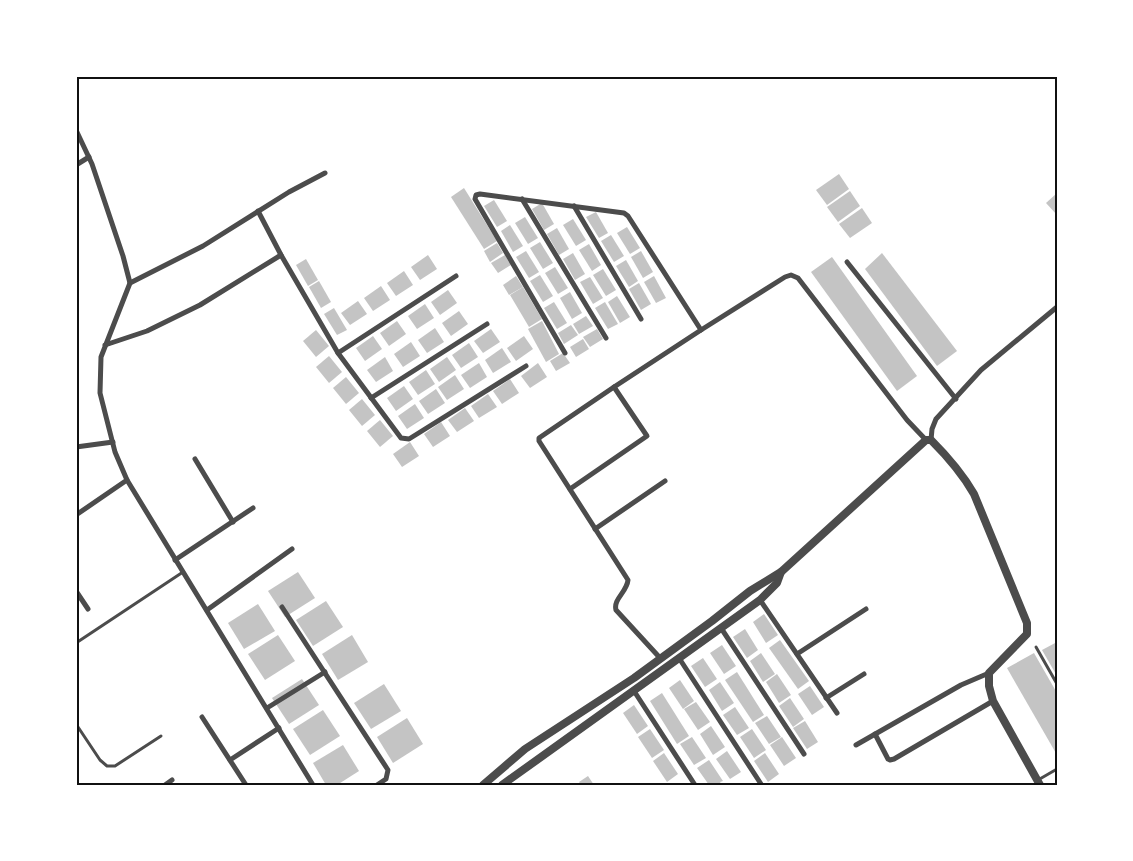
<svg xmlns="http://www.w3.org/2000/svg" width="1133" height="861" font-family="'DejaVu Sans',sans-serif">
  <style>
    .building { fill: #c4c4c4 }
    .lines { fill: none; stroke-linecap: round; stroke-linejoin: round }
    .service { stroke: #4c4c4c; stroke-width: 3 }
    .minor { stroke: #4c4c4c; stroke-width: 5 }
    .tertiary { stroke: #4c4c4c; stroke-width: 8 }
    .neatline { fill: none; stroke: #111; stroke-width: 2 }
  </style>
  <rect width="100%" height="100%" fill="#fff"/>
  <!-- building -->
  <g class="building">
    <path d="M839,174L849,189L827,205L816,190Z"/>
    <path d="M464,188L497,241L484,249L451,197Z"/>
    <path d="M850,191L860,206L838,222L827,207Z"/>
    <path d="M1057,193V215L1046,203Z"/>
    <path d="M494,200L507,221L497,227L484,206Z"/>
    <path d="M542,203L554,224L544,230L532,209Z"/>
    <path d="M862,208L872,223L850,238L839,224Z"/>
    <path d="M596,212L608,233L599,238L586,217Z"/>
    <path d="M525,217L538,238L528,244L515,223Z"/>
    <path d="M573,219L586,240L576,246L563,225Z"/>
    <path d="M510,225L523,246L513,252L501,231Z"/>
    <path d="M627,227L640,248L630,254L617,233Z"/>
    <path d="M557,228L569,249L559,255L547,234Z"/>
    <path d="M611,235L624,256L614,262L601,241Z"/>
    <path d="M540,242L553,263L543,269L530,248Z"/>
    <path d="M497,243L503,253L490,262L484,251Z"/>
    <path d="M589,244L601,265L592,271L579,250Z"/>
    <path d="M526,251L539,272L529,278L516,257Z"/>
    <path d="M641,251L653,272L643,278L631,257Z"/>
    <path d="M573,253L585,274L575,280L563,259Z"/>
    <path d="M882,253L957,351L937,366L865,269Z"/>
    <path d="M428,255L437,269L420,280L411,267Z"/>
    <path d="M505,255L511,265L498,273L491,263Z"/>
    <path d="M832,257L917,376L897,391L811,272Z"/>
    <path d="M306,259L318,280L308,286L296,265Z"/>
    <path d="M626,260L638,281L629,287L616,266Z"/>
    <path d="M555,267L568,288L558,294L545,273Z"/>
    <path d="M603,269L616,290L606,296L593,275Z"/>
    <path d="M404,271L413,285L396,296L387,283Z"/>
    <path d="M540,275L553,296L543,302L530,281Z"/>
    <path d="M516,276L523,287L509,295L503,285Z"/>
    <path d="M654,276L666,298L656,303L644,282Z"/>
    <path d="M590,277L603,298L593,304L580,282Z"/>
    <path d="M319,281L331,302L321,308L309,287Z"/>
    <path d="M639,283L651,304L641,310L629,289Z"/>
    <path d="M381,286L390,300L373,311L364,298Z"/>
    <path d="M523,287L542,319L529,327L510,295Z"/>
    <path d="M448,290L457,303L440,315L431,302Z"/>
    <path d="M570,292L582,313L572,319L560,298Z"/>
    <path d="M617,296L630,317L620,323L608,302Z"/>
    <path d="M358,301L367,314L350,325L341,313Z"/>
    <path d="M554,302L567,323L557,329L544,308Z"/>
    <path d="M605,302L618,324L608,329L595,308Z"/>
    <path d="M425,304L434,318L417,329L408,316Z"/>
    <path d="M334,308L347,330L337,335L324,314Z"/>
    <path d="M459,311L468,324L451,336L442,323Z"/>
    <path d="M586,316L593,326L579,334L573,324Z"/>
    <path d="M397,321L406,334L389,346L380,333Z"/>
    <path d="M542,321L559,354L546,362L528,329Z"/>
    <path d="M571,325L578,335L564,344L558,333Z"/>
    <path d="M435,328L444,342L427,353L418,340Z"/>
    <path d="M491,329L500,342L483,353L474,341Z"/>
    <path d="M597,329L603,339L590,347L583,337Z"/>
    <path d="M316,330L329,346L316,357L303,341Z"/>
    <path d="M373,336L382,349L365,361L356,348Z"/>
    <path d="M524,336L533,349L516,361L507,348Z"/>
    <path d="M583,339L589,349L576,357L570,347Z"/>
    <path d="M411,342L420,356L403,367L394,354Z"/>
    <path d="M469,343L478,357L461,368L452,355Z"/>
    <path d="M502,348L511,362L493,373L485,360Z"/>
    <path d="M563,353L570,363L556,371L550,361Z"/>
    <path d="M329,356L342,372L329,383L316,367Z"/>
    <path d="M385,357L393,371L376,382L367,370Z"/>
    <path d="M447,357L456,370L439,382L430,369Z"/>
    <path d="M479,363L487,377L470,388L461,375Z"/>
    <path d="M538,363L547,377L530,388L521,376Z"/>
    <path d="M426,370L435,384L418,395L409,382Z"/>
    <path d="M455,375L464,389L447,400L438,387Z"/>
    <path d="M346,377L359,393L346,404L333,388Z"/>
    <path d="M510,379L519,393L502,404L493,391Z"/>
    <path d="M404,386L413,399L396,411L387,398Z"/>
    <path d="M436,389L445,403L428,414L419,401Z"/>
    <path d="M488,394L497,407L479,418L471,406Z"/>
    <path d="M362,399L375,415L362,426L349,410Z"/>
    <path d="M415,404L424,418L407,429L398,416Z"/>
    <path d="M465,408L474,421L457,432L448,420Z"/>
    <path d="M380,420L393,436L380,447L367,431Z"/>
    <path d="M441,422L450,436L433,447L424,434Z"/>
    <path d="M410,442L419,456L402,467L393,454Z"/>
    <path d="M298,572L315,598L285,617L268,591Z"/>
    <path d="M326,601L343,627L313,646L296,620Z"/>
    <path d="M258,604L275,631L244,649L228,623Z"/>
    <path d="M764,614L778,635L766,643L753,622Z"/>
    <path d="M745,629L758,650L747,658L733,637Z"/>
    <path d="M278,635L295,661L265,680L248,654Z"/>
    <path d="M352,635L368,662L338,680L322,654Z"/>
    <path d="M780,640L809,681L798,689L769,648Z"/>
    <path d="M1057,642V676L1042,650Z"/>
    <path d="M722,645L736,666L724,674L710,653Z"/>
    <path d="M761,653L775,674L763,682L750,661Z"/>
    <path d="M1034,653L1057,693V755L1007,668Z"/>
    <path d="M703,658L717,679L705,687L691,666Z"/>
    <path d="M737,672L764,715L753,722L725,680Z"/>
    <path d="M777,674L791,695L779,703L766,682Z"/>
    <path d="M302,679L319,705L289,724L272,698Z"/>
    <path d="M680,680L694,701L683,709L669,688Z"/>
    <path d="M720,682L734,703L722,711L709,690Z"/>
    <path d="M384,684L401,711L371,729L354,703Z"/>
    <path d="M810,686L824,707L812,715L798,694Z"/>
    <path d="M662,693L689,736L677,744L650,701Z"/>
    <path d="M790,698L804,719L793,727L779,706Z"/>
    <path d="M696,702L710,722L698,730L684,709Z"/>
    <path d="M634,705L648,726L637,734L623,713Z"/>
    <path d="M735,707L749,728L737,735L723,715Z"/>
    <path d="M323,710L340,736L310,755L293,729Z"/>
    <path d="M767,716L781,737L769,744L755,723Z"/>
    <path d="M407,718L423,744L393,763L377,737Z"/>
    <path d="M805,721L818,742L807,749L793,728Z"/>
    <path d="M711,726L725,747L713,755L700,734Z"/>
    <path d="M650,729L664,750L652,758L638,737Z"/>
    <path d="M752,729L766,750L754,758L740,737Z"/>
    <path d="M692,737L706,758L694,765L680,744Z"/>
    <path d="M782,737L796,758L784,766L770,745Z"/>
    <path d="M343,745L359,771L337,785H326L313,763Z"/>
    <path d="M727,751L741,772L730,779L716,759Z"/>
    <path d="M664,753L678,774L667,782L653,761Z"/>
    <path d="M765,753L779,774L768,782L754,761Z"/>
    <path d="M709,760L723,781L720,782L722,785H709L697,768Z"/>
    <path d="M588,776L594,785H581L579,782Z"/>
  </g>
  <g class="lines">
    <!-- service -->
    <g class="service">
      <path d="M76,643L183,572"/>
      <path d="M1036,647L1057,684"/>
      <path d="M76,724L100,760L107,766H115L161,736"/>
      <path d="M1038,780L1057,769"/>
    </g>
    <!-- minor -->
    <g class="minor">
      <path d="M76,130L92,164L123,256L130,283L101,357L100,393L115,452L127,480L313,785"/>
      <path d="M76,165L89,157"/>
      <path d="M522,199L606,338"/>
      <path d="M574,206L641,319"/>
      <path d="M258,211L281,255L338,353L401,438L409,439L526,366"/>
      <path d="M847,262L956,399"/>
      <path d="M130,283L203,246L289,192L325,173"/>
      <path d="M105,345L147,331L200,305L281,255"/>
      <path d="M338,353L456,276"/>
      <path d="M565,353L475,199L476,195L480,194L624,213L628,216L701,330L785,277L791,275L798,278L907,420L926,440"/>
      <path d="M371,398L487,324"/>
      <path d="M931,440L932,429L936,419L981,370L1057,307"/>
      <path d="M76,447L113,442"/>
      <path d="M195,459L233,522"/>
      <path d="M570,489L647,436L614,387"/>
      <path d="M76,515L127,480"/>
      <path d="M595,529L665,481"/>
      <path d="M175,560L253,508"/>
      <path d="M76,591L88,609"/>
      <path d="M760,600L837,713"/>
      <path d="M282,607L388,770L386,779L377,785"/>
      <path d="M207,610L292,549"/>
      <path d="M721,628L804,754"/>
      <path d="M797,654L866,609"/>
      <path d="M679,658L761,784"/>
      <path d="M661,659L616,610C613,599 627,592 628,580L539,441V438L614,387L701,330"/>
      <path d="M634,691L695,785"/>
      <path d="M826,698L864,674"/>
      <path d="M267,708L325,672"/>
      <path d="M202,717L246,785"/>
      <path d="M875,734L888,759L890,760L894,759L993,701"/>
      <path d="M856,745L961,685L989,673"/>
      <path d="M230,760L279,728"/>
      <path d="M165,785L172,780"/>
    </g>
    <!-- tertiary -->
    <g class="tertiary">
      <path d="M483,785L525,749L634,678L712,621L750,591L781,572L926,440H931C948,457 962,473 974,494L1027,623V634L989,673V686L993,701L1040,785"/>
      <path d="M502,785L760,600L777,583L781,572"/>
    </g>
  </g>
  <!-- border -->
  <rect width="1133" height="861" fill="none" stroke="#ffffff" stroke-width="155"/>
  <rect x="78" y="78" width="978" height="706" class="neatline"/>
</svg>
